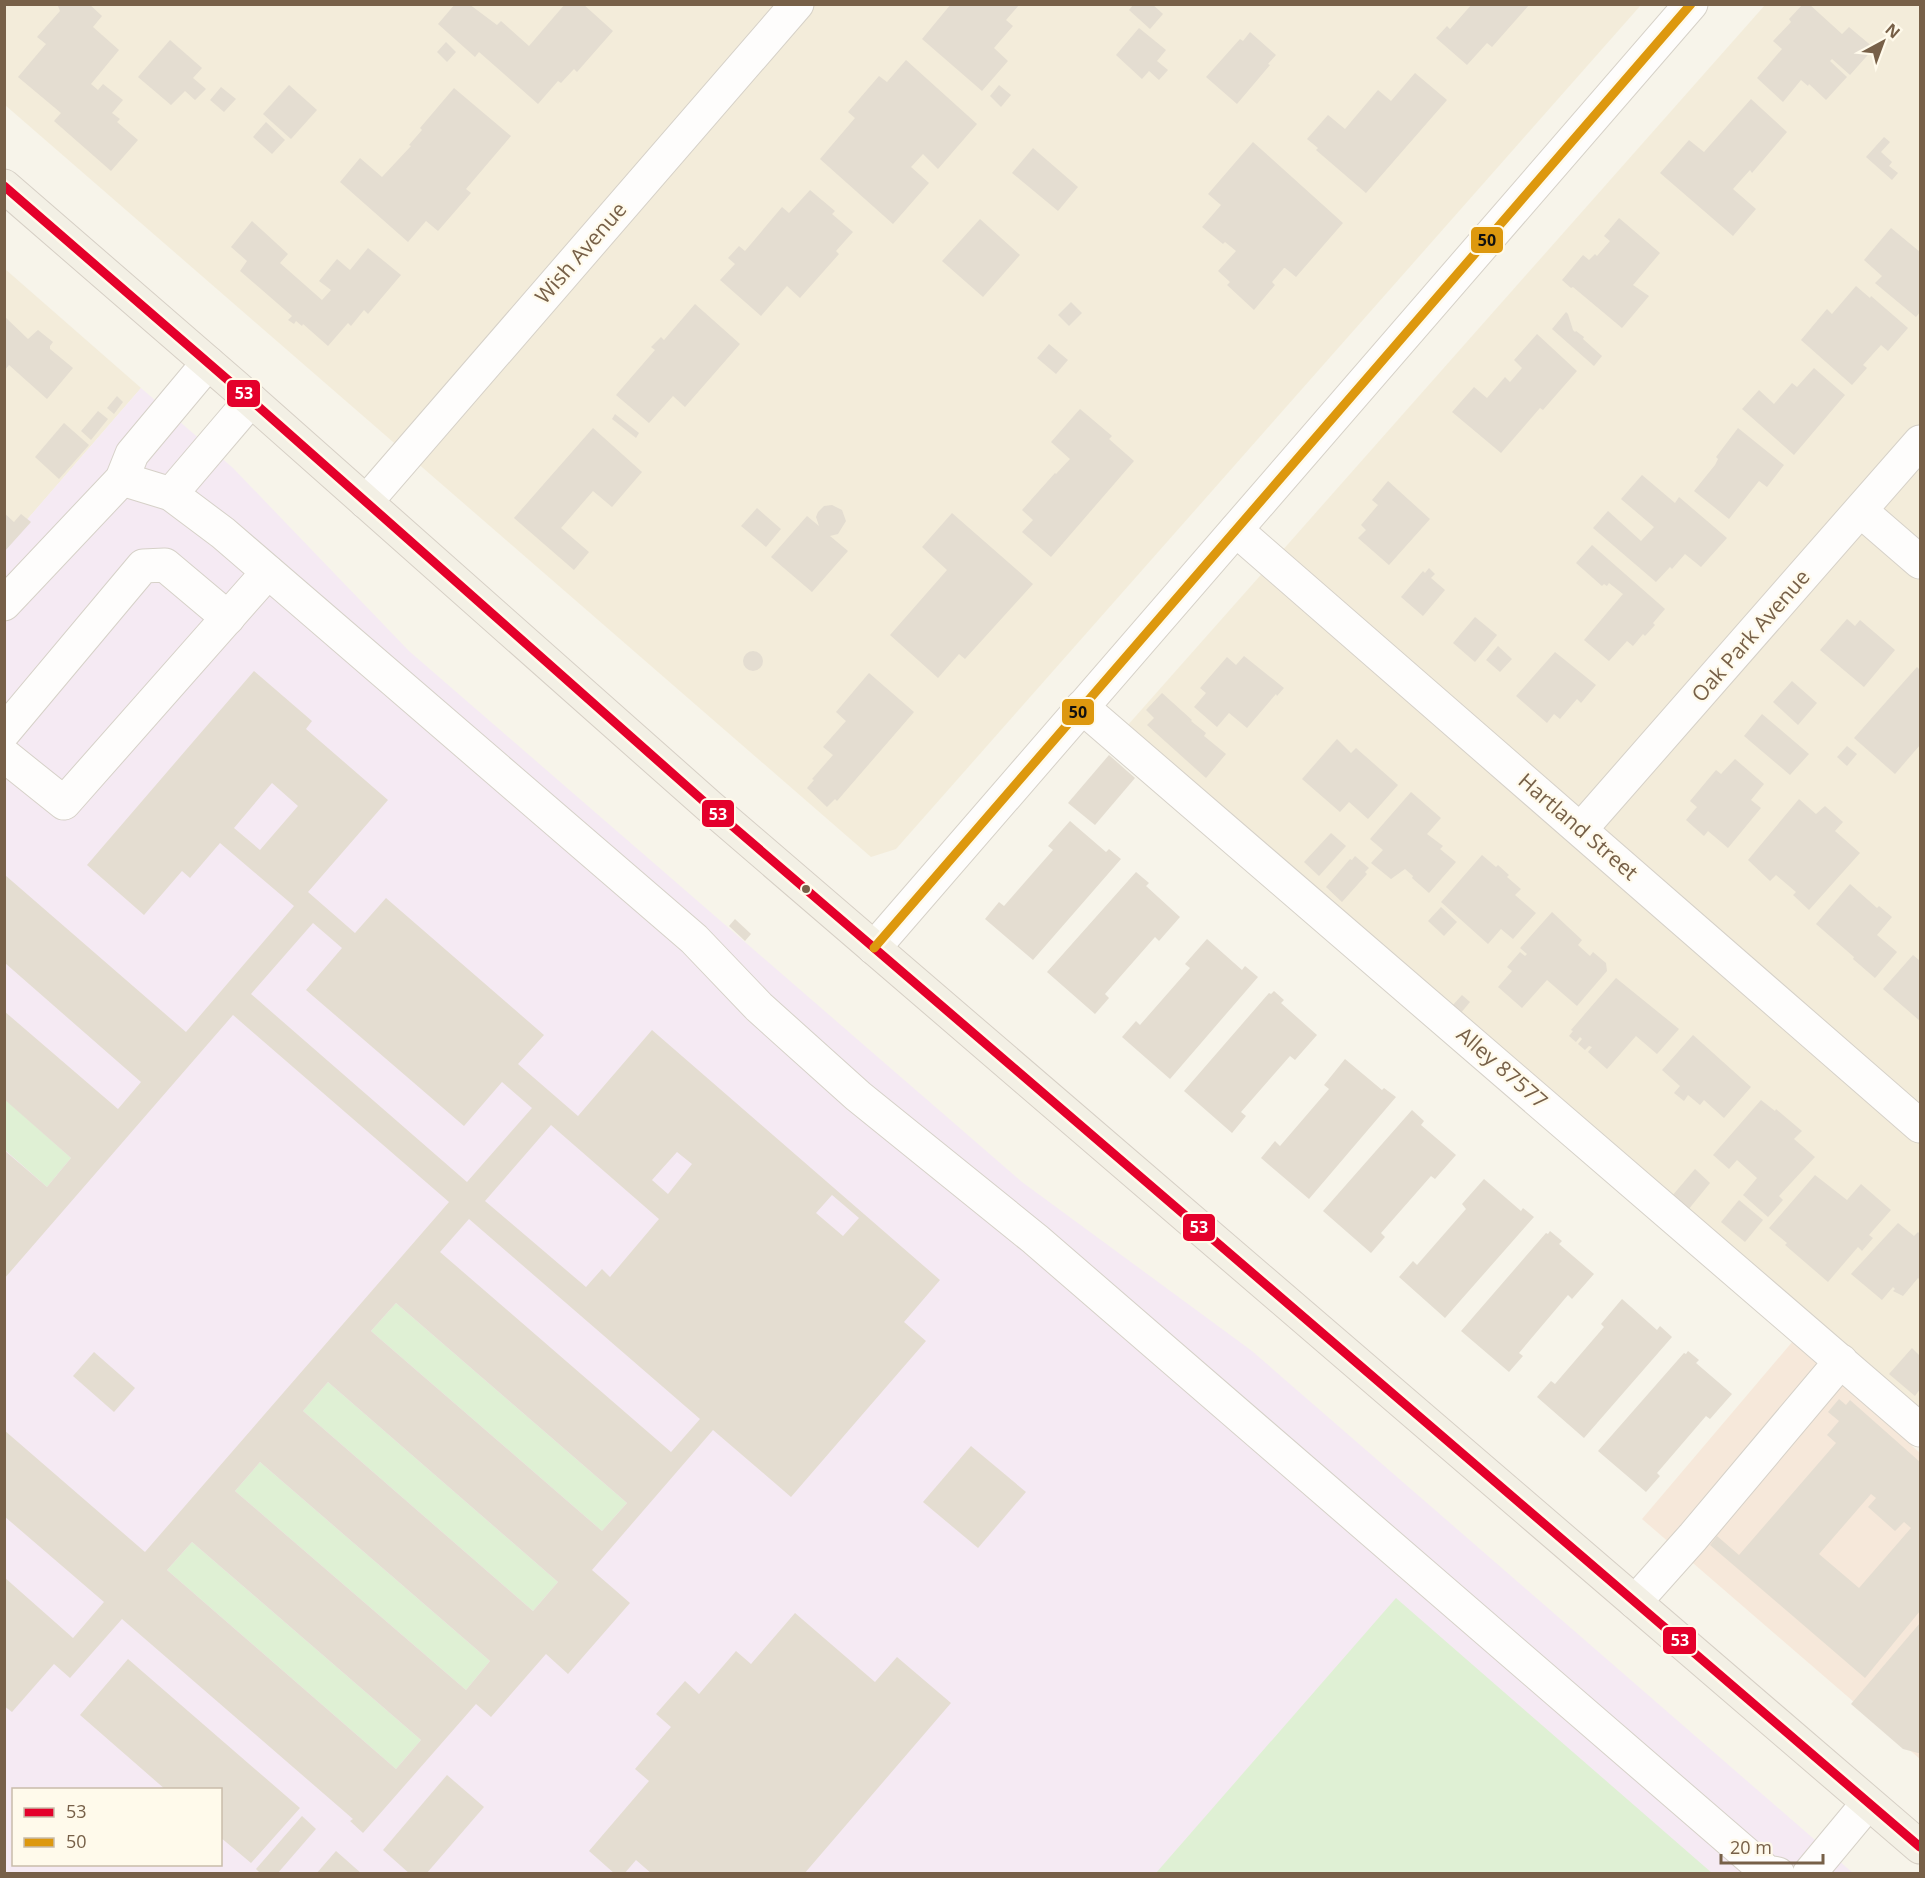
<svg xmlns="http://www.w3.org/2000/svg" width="1925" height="1878" font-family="'Open Sans',sans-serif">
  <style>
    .residential { fill: #f3ecda }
    .commercial { fill: #f6e8da }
    .education { fill: #f5eaf3; fill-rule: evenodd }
    .green { fill: #dff0d4 }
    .building { fill: #e4ddd1; fill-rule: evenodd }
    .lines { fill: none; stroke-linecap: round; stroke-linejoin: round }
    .minor-casing { stroke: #d6d1c8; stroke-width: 35 }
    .major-casing { stroke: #d6cfc5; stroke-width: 35 }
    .minor { stroke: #fefdfc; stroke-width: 33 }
    .major { stroke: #f3f0e5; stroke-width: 33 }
    .bus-1-casing { stroke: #fffaeb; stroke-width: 14 }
    .bus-2-casing { stroke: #fffaeb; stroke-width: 14 }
    .bus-1 { stroke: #e4002b; stroke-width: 9 }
    .bus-2 { stroke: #dd980e; stroke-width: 9 }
    .bus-dot { fill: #776048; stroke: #fffaeb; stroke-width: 2 }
    .labels { text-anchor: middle; stroke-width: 4.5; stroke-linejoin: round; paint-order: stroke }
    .street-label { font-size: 21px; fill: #776048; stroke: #fffaeb }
    .line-badge { stroke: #fffaeb; stroke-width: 2 }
    .badge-label { font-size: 16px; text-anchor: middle; font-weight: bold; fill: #fff }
    .pale-badge-label { font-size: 16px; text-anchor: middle; font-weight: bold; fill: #111 }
  </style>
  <rect width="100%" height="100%" fill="#f7f4ea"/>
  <!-- residential -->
  <g class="residential">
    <path d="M5,5H1641L896,849L871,857L5,105Z"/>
    <path d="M1765,5H1920V1420L1127,726Z"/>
    <path d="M5,269L141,388L5,545Z"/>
  </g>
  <!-- commercial -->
  <path class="commercial" d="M1793,1341L1920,1453V1759L1642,1519Z"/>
  <!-- education -->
  <path class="education" d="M141,388L233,468L409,651L1022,1182L1252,1351L1853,1873L5,1874V545ZM14,1790H220V1864H14Z"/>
  <!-- green -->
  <g class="green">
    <path d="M5,1099L71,1158L47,1187L5,1150Z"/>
    <path d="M396,1303L627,1503L602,1531L371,1331Z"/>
    <path d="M328,1382L558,1582L533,1611L303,1411Z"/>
    <path d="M260,1462L490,1661L466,1690L235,1491Z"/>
    <path d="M192,1542L421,1740L396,1769L167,1570Z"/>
    <path d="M1396,1598L1712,1873H1156Z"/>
  </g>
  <!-- building -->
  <g class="building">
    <path d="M60,4H89L102,16L93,27L119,50L91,84L98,90L103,84L123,100L112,113L120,119L117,122L138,140L111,171L54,121L61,113L18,77L46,44L37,37L60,11L58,6Z"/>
    <path d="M455,4H469L497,25L501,21L529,46L565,4H583L613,31L577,72L574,69L561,83L558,81L538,104L479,52L475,57L438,24Z"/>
    <path d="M951,4H1020L1006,20L1013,26L994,48L1008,61L982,91L922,39Z"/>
    <path d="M1134,4H1152L1163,14L1150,29L1129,10Z"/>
    <path d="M1472,4H1530L1492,47L1487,43L1467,65L1436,38L1447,26L1450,29Z"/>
    <path d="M1803,4H1809L1842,34L1849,27L1874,48L1850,75L1832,59L1830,61L1847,77L1826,100L1809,84L1808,86L1801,80L1783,102L1757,78L1782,49L1773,41L1791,22L1789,19Z"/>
    <path d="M1139,28L1166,50L1157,61L1168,70L1159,80L1149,71L1142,79L1116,55Z"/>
    <path d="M1250,32L1276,55L1268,64L1270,65L1237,104L1206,77L1240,39L1243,41Z"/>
    <path d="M170,40L202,68L193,78L206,89L195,100L185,91L171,105L138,77Z"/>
    <path d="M446,42L456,52L447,62L437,52Z"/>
    <path d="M906,60L977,124L938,169L923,154L911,167L929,183L893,224L820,159L855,118L848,112L879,76L887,82Z"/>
    <path d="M1415,73L1447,100L1366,193L1316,150L1318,148L1307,139L1328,115L1345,129L1378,90L1391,101Z"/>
    <path d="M289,85L317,110L291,139L263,114Z"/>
    <path d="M999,85L1011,95L1001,107L990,96Z"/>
    <path d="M221,87L236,99L224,112L210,100Z"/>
    <path d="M454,88L511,136L466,189L471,193L438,231L426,221L408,242L340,182L360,158L382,177L411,146L409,145L422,130L420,128Z"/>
    <path d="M1751,99L1787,132L1752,173L1750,170L1733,189L1756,209L1733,236L1660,173L1689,140L1704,152Z"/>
    <path d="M266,122L285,140L272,154L253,137Z"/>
    <path d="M1884,137L1890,142L1881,152L1892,162L1889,166L1898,173L1892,180L1866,157Z"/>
    <path d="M1253,142L1343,223L1296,277L1285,268H1284L1272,282L1275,285L1254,310L1227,285L1230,282L1218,271L1236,251L1225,242L1223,244L1202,227L1221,205L1208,194Z"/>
    <path d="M1033,148L1078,187L1058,211L1012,173Z"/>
    <path d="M810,190L835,211L832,214L853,232L836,251L839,254L800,298L787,286L761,316L720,280L735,264L728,258L739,246L745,251L782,207L789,213Z"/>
    <path d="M1619,218L1660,253L1633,285L1649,296L1622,328L1573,287L1571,288L1562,280L1583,255L1589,260L1595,254L1597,256L1610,241L1604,236Z"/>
    <path d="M980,219L1020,255L983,297L942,261Z"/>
    <path d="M252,221L288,254L280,263L322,300L331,290L319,281L337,259L350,270L368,248L401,275L368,314L364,310L351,326L348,323L328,346L303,324L302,326L296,321L294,324L288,320L292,316L240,271L247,261L231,247Z"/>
    <path d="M1891,228L1920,252V312L1916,317L1875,283L1882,276L1864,260Z"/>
    <path d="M1856,286L1870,298L1871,296L1908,328L1888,351L1881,345L1863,365L1867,368L1852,385L1801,340L1827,309L1832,314Z"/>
    <path d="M1071,302L1082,313L1069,326L1058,315Z"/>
    <path d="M695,304L740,344L685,407L673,396L649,423L616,395L655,350L651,347L661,337L664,340Z"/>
    <path d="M1566,312L1568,314L1573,330L1575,332L1576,331L1584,337L1583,339L1602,356L1594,366L1552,329Z"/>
    <path d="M4,316L28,339L38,330L53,342L50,346V349L73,368L47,399L9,365L4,371Z"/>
    <path d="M1537,334L1577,371L1543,410L1540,408L1501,453L1452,412L1474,387L1487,398L1505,377L1510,382L1522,368L1514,360Z"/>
    <path d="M1049,344L1068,360L1056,374L1037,358Z"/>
    <path d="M1814,368L1845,395L1794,455L1742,409L1759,390L1774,404L1792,383L1797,387Z"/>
    <path d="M117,396L123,402L114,414L107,408Z"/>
    <path d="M1080,409L1112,436L1109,439L1134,461L1051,557L1022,532L1033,520L1022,510L1055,473L1056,474L1070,459L1051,442Z"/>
    <path d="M98,411L108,419L91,440L81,431Z"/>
    <path d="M615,414L639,433L636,438L612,419Z"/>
    <path d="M64,423L89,445L59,479L35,457Z"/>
    <path d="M593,428L642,472L612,507L593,491L561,528L589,552L574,570L514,518Z"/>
    <path d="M1738,428L1784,465L1767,487L1759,481L1729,519L1694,491L1715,465L1718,459L1716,457Z"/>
    <path d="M1642,475L1675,503L1679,497L1727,538L1701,567L1685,554L1672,569L1670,567L1656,582L1593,528L1608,511L1641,541L1654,527L1621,499Z"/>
    <path d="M1388,481L1430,519L1389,565L1358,538L1366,530L1361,525L1378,505L1372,500Z"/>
    <path d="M832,505L842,510L846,521L838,534L830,536L848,551L812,592L771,557L807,516L819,526L816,517L818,512L824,506Z"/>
    <path d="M757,508L781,529L766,547L741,526Z"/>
    <path d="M4,513L14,522L21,514L31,522L4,552Z"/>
    <path d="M952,513L1033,584L965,659L959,654L938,678L890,635L947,570L922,547Z"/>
    <path d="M1592,545L1665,609L1653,623L1655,625L1645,636L1643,634L1633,646L1627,641L1609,661L1584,640L1623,594L1609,583L1607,586L1604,584L1602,586L1576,563Z"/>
    <path d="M1429,568L1435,574L1431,578L1445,590L1423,616L1401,597L1423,571L1425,573Z"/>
    <path d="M1475,617L1497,635L1475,662L1453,643Z"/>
    <path d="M1847,619L1855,626L1860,620L1895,650L1864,687L1820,650Z"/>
    <path d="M1498,646L1512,659L1500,672L1486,660Z"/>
    <circle cx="753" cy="661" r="10"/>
    <path d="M1555,652L1596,685L1581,703L1577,699L1560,719L1554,714L1547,723L1516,696Z"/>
    <path d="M1244,656L1284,688L1277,696L1276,694L1247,728L1229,713L1217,727L1194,707L1206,693L1200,688L1227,657L1236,665Z"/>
    <path d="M1917,667L1920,670V745L1895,774L1854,738Z"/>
    <path d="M254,671L312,721L306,729L388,800L308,892L355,933L386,898L544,1035L518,1064L578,1116L652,1030L940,1280L904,1322L926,1341L791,1497L713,1430L592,1570L630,1603L568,1674L546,1654L491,1717L476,1704L363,1833L350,1821L353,1819L122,1619L70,1678L54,1664L12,1712L4,1706V1577L73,1638L104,1602L4,1516V1430L145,1552L449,1202L233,1015L4,1279V1150L47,1187L71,1158L4,1099V1011L118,1109L141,1082L5,963V875L186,1032L294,906L220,843L190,878L182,871L144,915L87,865ZM272,783L298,806L260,850L234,828ZM313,923L342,948L306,990L464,1126L502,1082L532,1108L467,1182L251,994ZM551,1125L659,1219L610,1277L602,1269L586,1287L485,1201ZM677,1152L692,1164L668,1194L652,1180ZM832,1195L859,1218L843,1236L816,1213ZM469,1219L700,1419L671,1452L440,1252ZM396,1303L627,1503L602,1531L371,1331ZM328,1382L558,1582L533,1611L303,1411ZM260,1462L490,1661L466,1690L235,1491ZM192,1542L421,1740L396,1769L167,1570Z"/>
    <path d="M869,673L914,712L837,801L835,799L827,807L807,788L814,780L812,779L833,755L823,747L846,721L836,712Z"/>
    <path d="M1792,681L1817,703L1798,725L1773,702Z"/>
    <path d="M1162,693L1192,720L1191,721L1206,733L1204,736L1226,754L1206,778L1147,725L1154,718L1146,710Z"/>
    <path d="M1762,714L1809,754L1790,775L1744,736Z"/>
    <path d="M1337,739L1351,753L1356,748L1398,785L1368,819L1349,802L1340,812L1302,779Z"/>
    <path d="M1847,746L1857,754L1847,766L1837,757Z"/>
    <path d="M1109,755L1135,778L1095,825L1068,803Z"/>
    <path d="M1735,759L1764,784L1751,800L1761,808L1728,848L1708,831L1704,836L1686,820L1697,807L1690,801L1716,770L1721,774Z"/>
    <path d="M1411,792L1441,818L1427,834L1443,846L1440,849L1456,862L1429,893L1412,878L1413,876L1405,869L1391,879L1371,863L1383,850L1370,839Z"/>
    <path d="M1799,799L1816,814L1825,806L1843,822L1835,831L1860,853L1809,910L1793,895L1796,892L1776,875L1770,881L1748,860Z"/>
    <path d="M1070,821L1106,852L1109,849L1121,859L1033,960L985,919L999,902L1004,906L1053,850L1048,846Z"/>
    <path d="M1331,833L1346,846L1319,876L1304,862Z"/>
    <path d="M1482,855L1496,867L1498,865L1509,875L1507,877L1521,889L1515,895L1536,913L1513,939L1501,929L1488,944L1441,902Z"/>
    <path d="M1355,856L1369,868L1365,872L1367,874L1342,902L1326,887L1350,859L1352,860Z"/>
    <path d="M1136,872L1149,883L1146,886L1180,917L1159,941L1155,937L1105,994L1109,998L1095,1014L1047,972Z"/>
    <path d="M1850,884L1877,908L1879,906L1892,917L1877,935L1897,952L1875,978L1853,959L1854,957L1816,924Z"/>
    <path d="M1441,907L1457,922L1444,936L1428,921Z"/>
    <path d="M1552,912L1582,940L1578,945L1590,956L1593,952L1606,963L1607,971L1577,1006L1547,980L1522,1008L1498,987L1512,971L1507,967L1520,952L1525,956L1527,954L1520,948Z"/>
    <path d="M735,919L751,934L745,941L729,926Z"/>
    <path d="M1207,939L1242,970L1245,966L1258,977L1170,1079L1122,1037L1136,1021L1140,1025L1190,968L1185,964Z"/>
    <path d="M1913,955L1920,961V1021L1883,989Z"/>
    <path d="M1616,978L1679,1029L1657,1054L1636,1036L1607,1069L1588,1052L1592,1047L1589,1046L1585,1050L1578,1044L1582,1039L1580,1037L1576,1042L1569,1036L1573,1031L1571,1030Z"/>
    <path d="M1274,991L1284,1000L1281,1003L1317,1035L1295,1060L1290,1056L1241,1112L1246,1116L1232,1133L1184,1091L1269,993L1271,994Z"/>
    <path d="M1462,995L1470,1002L1460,1014L1452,1006Z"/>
    <path d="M1693,1035L1751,1087L1724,1118L1704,1100L1700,1105L1688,1095L1684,1101L1674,1093L1680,1086L1662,1070Z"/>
    <path d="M1345,1059L1382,1090L1384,1088L1396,1097L1309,1199L1261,1158L1275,1141L1280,1146L1329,1089L1324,1085Z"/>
    <path d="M1761,1100L1775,1111L1776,1109L1802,1131L1794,1139L1815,1157L1779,1196L1783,1200L1768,1217L1743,1195L1757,1178L1737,1160L1729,1169L1713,1155Z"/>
    <path d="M1412,1110L1424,1121L1421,1125L1456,1155L1435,1179L1431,1176L1381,1233L1385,1237L1371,1253L1323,1211Z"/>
    <path d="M1695,1169L1710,1183L1688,1210L1672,1196Z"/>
    <path d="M1815,1175L1847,1200L1861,1184L1891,1210L1869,1235L1873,1238L1862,1251L1858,1247L1828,1282L1785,1245L1787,1243L1769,1228Z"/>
    <path d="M1484,1179L1521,1211L1523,1208L1534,1217L1445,1318L1399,1277L1413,1261L1417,1265L1466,1209L1462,1204Z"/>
    <path d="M1739,1200L1763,1220L1745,1242L1721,1222Z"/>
    <path d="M1898,1223L1914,1236L1918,1232L1920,1234V1280L1918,1278L1903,1296L1893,1291L1895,1289L1893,1287L1882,1300L1851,1274Z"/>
    <path d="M1550,1231L1562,1241L1559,1244L1594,1274L1572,1299L1568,1295L1519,1353L1523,1356L1509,1372L1461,1331L1546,1233L1548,1234Z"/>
    <path d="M1622,1299L1657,1330L1660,1326L1672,1337L1584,1438L1537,1397L1551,1381L1555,1384L1604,1327L1601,1324Z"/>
    <path d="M1912,1348L1920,1356V1389L1915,1396L1889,1374Z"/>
    <path d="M1688,1351L1699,1360L1696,1363L1732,1394L1710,1419L1706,1416L1657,1473L1660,1476L1646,1492L1598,1451L1684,1353L1686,1354Z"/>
    <path d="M94,1352L135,1388L114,1412L73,1376Z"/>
    <path d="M1839,1399L1846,1405L1850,1400L1920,1462V1611L1865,1678L1710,1545L1717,1536L1739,1555L1836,1443L1827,1435L1839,1421L1828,1412ZM1871,1494L1876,1498L1868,1507L1895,1531L1904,1522L1911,1528L1859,1588L1819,1554Z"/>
    <path d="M971,1446L1026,1492L978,1548L923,1502Z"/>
    <path d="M795,1613L875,1682L897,1657L951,1703L804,1874H652L636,1860L624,1874H615L589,1851L649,1781L635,1769L671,1727L656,1714L685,1681L699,1694L736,1651L751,1664Z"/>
    <path d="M1920,1623V1753H1918L1903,1749L1851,1704Z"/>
    <path d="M128,1659L300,1808L251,1863L220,1837V1790H166L80,1715Z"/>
    <path d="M447,1775L484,1807L426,1874H410L383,1850Z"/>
    <path d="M302,1816L316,1829L277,1874H261L256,1869Z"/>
    <path d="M336,1851L362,1874H316Z"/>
  </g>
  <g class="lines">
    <defs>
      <g id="minor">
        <path d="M122,479L171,494L223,533L694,939L759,1007L858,1096L1035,1239L1767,1872L1778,1874"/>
        <path d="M171,494L251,400"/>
        <path d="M366,502L797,4"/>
        <path d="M1861,511L1920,562"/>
        <path d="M1236,530L1920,1126"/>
        <path d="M4,604L122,479L132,454L208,363"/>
        <path d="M1082,707L1920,1430"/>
        <path d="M4,732L143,566L165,565L228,618"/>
        <path d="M4,755L64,803L268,572"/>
        <path d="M1581,829L1920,442"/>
        <path d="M874,948L1691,4"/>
        <path d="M1635,1602L1693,1537L1841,1361"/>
        <path d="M1809,1874L1868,1803"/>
      </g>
      <path id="major" d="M4,186L251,400L709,806L1920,1847"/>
    </defs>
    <!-- minor casing -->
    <use href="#minor" class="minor-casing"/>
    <!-- major casing -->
    <use href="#major" class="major-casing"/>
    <!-- minor -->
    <use href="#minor" class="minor"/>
    <!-- major -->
    <use href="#major" class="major"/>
    <defs>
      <path id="bus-1" d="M4,186L251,400L709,806L1920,1847"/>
      <path id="bus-2" d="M874,948L1691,4"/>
    </defs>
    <!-- bus-1 casing -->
    <use href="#bus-1" class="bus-1-casing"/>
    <!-- bus-2 casing -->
    <use href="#bus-2" class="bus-2-casing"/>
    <!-- bus-1 -->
    <use href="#bus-1" class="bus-1"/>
    <!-- bus-2 -->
    <use href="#bus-2" class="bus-2"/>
  </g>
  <!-- markers -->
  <circle class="bus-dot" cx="806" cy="889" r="5"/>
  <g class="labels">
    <!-- street labels -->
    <g class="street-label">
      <text transform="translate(581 253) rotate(-49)" y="7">Wish Avenue</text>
      <text transform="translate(1751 636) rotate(-49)" y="7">Oak Park Avenue</text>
      <text transform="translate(1578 827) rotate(41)" y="7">Hartland Street</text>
      <text transform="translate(1502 1068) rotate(41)" y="7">Alley 87577</text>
    </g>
  </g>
  <g class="line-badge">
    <rect x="1470" y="226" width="34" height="28" rx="6" fill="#dd980e"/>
    <rect x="226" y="379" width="35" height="29" rx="6" fill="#e4002b"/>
    <rect x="1061" y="698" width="34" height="28" rx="6" fill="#dd980e"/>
    <rect x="701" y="799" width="34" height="29" rx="6" fill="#e4002b"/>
    <rect x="1182" y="1213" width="34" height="29" rx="6" fill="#e4002b"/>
    <rect x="1662" y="1626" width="35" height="29" rx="6" fill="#e4002b"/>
  </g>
  <g class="badge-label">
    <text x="244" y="399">53</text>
    <text x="718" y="820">53</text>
    <text x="1199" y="1233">53</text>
    <text x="1680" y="1646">53</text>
  </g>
  <g class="pale-badge-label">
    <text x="1487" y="246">50</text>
    <text x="1078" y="718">50</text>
  </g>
  <!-- border -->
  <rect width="1925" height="1878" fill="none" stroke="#776048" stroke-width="12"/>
  <!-- legend -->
  <rect x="12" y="1788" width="210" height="78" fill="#fffaeb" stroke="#c9bcaa" stroke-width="1.5"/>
  <rect x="24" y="1808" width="30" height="9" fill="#e4002b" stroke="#c9bcaa" stroke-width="1.5"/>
  <text x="66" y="1818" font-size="18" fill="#776048">53</text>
  <rect x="24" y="1838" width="30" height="9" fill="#dd980e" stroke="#c9bcaa" stroke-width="1.5"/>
  <text x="66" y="1848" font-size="18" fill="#776048">50</text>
  <!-- north arrow -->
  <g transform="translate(1883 42) rotate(41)" stroke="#fffaeb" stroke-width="4.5" paint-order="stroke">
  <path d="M0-4.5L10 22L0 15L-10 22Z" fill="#776048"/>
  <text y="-9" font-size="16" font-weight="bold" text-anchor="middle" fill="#776048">N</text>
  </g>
  <!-- scale -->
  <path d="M1721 1854v9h102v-9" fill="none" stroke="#776048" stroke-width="3"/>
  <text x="1730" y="1854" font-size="18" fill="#776048" stroke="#fffaeb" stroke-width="4.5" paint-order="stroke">20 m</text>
</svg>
